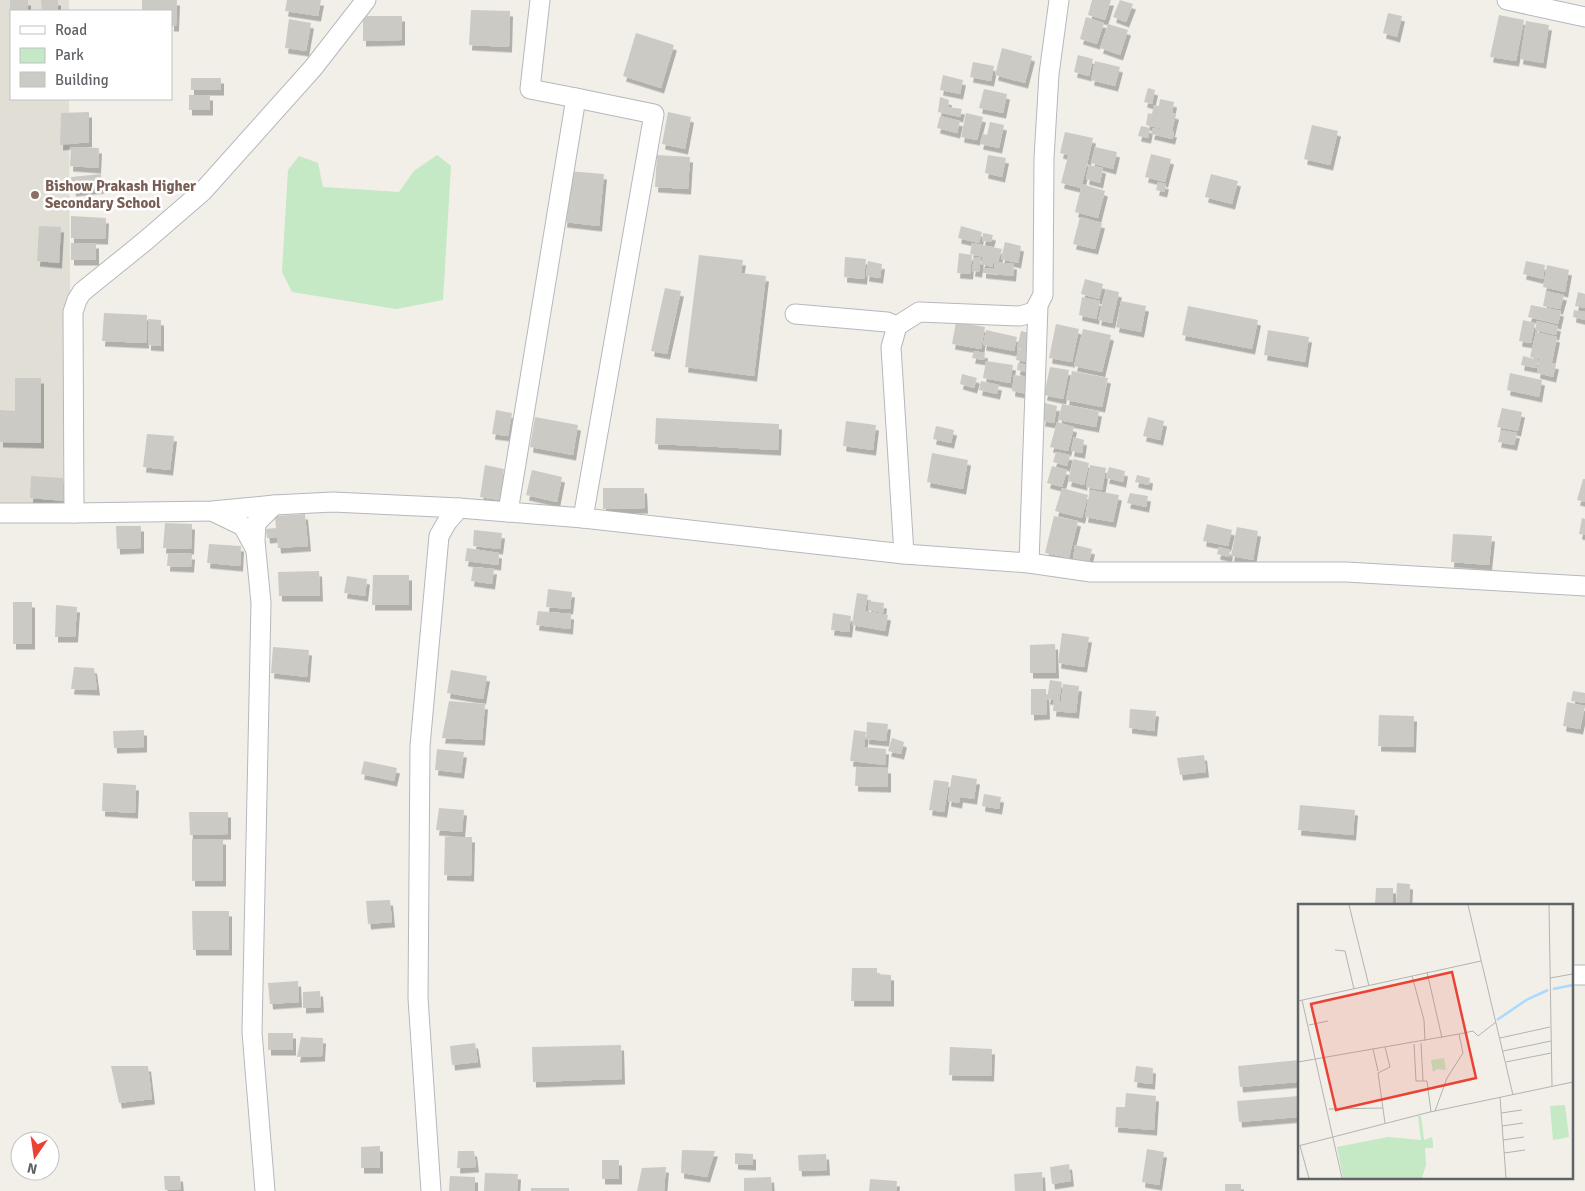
<svg xmlns="http://www.w3.org/2000/svg" width="1585" height="1191" font-family="Signika,sans-serif">
  <style>
    .education { fill: #e1ded6 }
    .green { fill: #c5e8c5 }
    .building { fill: #cccac5; filter: url(#shadow) }
    .lines { fill: none; stroke-linecap: round; stroke-linejoin: round }
    .street-casing { stroke: #b5b8bc; stroke-width: 21 }
    .street { stroke: #fff; stroke-width: 19 }
    .education-dot { fill: #8d6e63; stroke: #fff; stroke-width: 2 }
    .labels { text-anchor: middle; stroke-width: 5; stroke-linejoin: round; paint-order: stroke }
    .education-label { font-size: 15px; font-weight: bold; fill: #785e54; stroke: #fff; text-anchor: start }
    .inset-river { fill: none; stroke: #aadaff; stroke-width: 2.5 }
    .inset-road { fill: none; stroke: #b3b3b1; stroke-width: 1 }
    .view { fill: #ea4335; fill-opacity: 0.15; stroke: #ea4335; stroke-width: 2.5 }
    .inset-edge { fill: none; stroke: #5f6368; stroke-width: 2.5 }
  </style>
  <defs>
    <filter id="shadow"><feDropShadow dx="3" dy="5.5" stdDeviation="0" flood-color="#0004"/></filter>
  </defs>
  <rect width="100%" height="100%" fill="#f1efe8"/>
  <!-- education -->
  <path class="education" d="M0,0H69V11H11V99H69L70,290L63,478L64,501L0,509Z"/>
  <!-- green -->
  <path class="green" d="M437,155L451,166L443,300L396,309L292,292L282,272L288,170L299,156L318,163L323,187L399,192L414,171Z"/>
  <!-- building -->
  <g class="building">
    <rect x="10" y="0" width="18" height="11"/>
    <path d="M41,0H58V11H42Z"/>
    <path d="M142,0H177L176,26H171V11H142Z"/>
    <path d="M287,0H321L318,16L285,11Z"/>
    <path d="M1092,0H1111L1105,20L1088,15Z"/>
    <path d="M1120,0L1133,4L1126,22L1113,17Z"/>
    <path d="M471,10L510,11L509,47L469,45Z"/>
    <path d="M1388,13L1402,16L1397,37L1383,33Z"/>
    <path d="M1499,15L1524,20L1516,61L1490,57Z"/>
    <path d="M363,16H402V40L363,41Z"/>
    <path d="M1086,17L1104,23L1097,44L1080,39Z"/>
    <path d="M289,19L311,23L306,51L285,48Z"/>
    <path d="M1526,21L1549,25L1543,63L1520,59Z"/>
    <path d="M1108,24L1128,30L1120,55L1100,48Z"/>
    <path d="M636,33L674,45L661,88L623,76Z"/>
    <path d="M1002,48L1032,56L1025,83L995,75Z"/>
    <path d="M1078,55L1093,59L1089,76L1074,72Z"/>
    <path d="M1095,61L1120,67L1115,86L1091,80Z"/>
    <path d="M973,62L994,66L991,81L970,77Z"/>
    <path d="M943,75L963,80L960,94L940,90Z"/>
    <rect x="191" y="78" width="30" height="12"/>
    <path d="M1148,88L1155,90L1152,104L1144,102Z"/>
    <path d="M984,89L1007,94L1003,113L979,108Z"/>
    <rect x="189" y="95" width="21" height="15"/>
    <path d="M940,97L949,100L948,107L962,109L960,117L938,112Z"/>
    <path d="M1160,99L1174,102L1172,113L1176,114L1172,131L1146,125L1148,113L1152,114L1154,105L1159,106Z"/>
    <path d="M89,112V142L60,145L61,113Z"/>
    <path d="M668,112L691,117L685,149L662,144Z"/>
    <path d="M966,113L983,117L977,140L961,137Z"/>
    <path d="M940,116L960,121L957,133L937,128Z"/>
    <path d="M990,122L1004,125L999,148L980,144L983,134L987,135Z"/>
    <path d="M1312,125L1338,131L1330,165L1304,159Z"/>
    <path d="M1141,126L1150,128L1148,138L1138,136Z"/>
    <path d="M1153,128L1174,132L1172,139L1151,134Z"/>
    <path d="M1065,132L1093,138L1088,160L1060,153Z"/>
    <path d="M71,147L99,148L98,168L70,166Z"/>
    <path d="M1095,147L1117,152L1113,169L1091,163Z"/>
    <path d="M1151,154L1171,159L1165,182L1145,177Z"/>
    <path d="M657,155L690,157L688,189L655,187Z"/>
    <path d="M988,155L1006,158L1002,177L985,173Z"/>
    <path d="M1068,156L1088,161L1082,184L1105,191L1098,218L1075,212L1081,188L1061,183Z"/>
    <path d="M1089,165L1103,168L1100,183L1086,179Z"/>
    <path d="M569,171L604,174L599,226L564,222Z"/>
    <path d="M101,174L102,188L73,191L71,177Z"/>
    <path d="M1211,174L1238,181L1232,204L1205,197Z"/>
    <path d="M1158,182L1166,184L1164,192L1156,190Z"/>
    <path d="M71,216L106,218L105,239L71,238Z"/>
    <path d="M1080,217L1102,223L1095,249L1073,244Z"/>
    <path d="M39,226L61,227L59,263L37,261Z"/>
    <path d="M961,226L982,232L979,243L958,238Z"/>
    <path d="M983,233L993,235L991,242L982,241Z"/>
    <path d="M1005,242L1021,246L1018,263L1001,259Z"/>
    <rect x="71" y="243" width="25" height="17"/>
    <path d="M972,243L1002,249L998,262L994,261L992,267L981,264L983,257L970,254Z"/>
    <path d="M959,253L972,255L970,274L957,273Z"/>
    <path d="M699,255L743,260L741,273L766,276L754,376L685,367Z"/>
    <path d="M845,257L866,259L864,279L844,277Z"/>
    <path d="M974,257L981,258L979,272L972,271Z"/>
    <path d="M868,261L882,264L880,278L866,276Z"/>
    <path d="M1526,261L1545,265L1543,279L1523,274Z"/>
    <path d="M995,262L1014,264L1013,276L983,273V268L994,269Z"/>
    <path d="M1547,265L1569,270L1565,292L1543,287Z"/>
    <path d="M1085,279L1103,284L1099,299L1081,294Z"/>
    <path d="M665,288L681,291L667,354L651,351Z"/>
    <path d="M1106,289L1119,292L1112,323L1098,320Z"/>
    <path d="M1546,291L1564,295L1560,309L1543,306Z"/>
    <path d="M1578,292L1585,294V308L1575,306Z"/>
    <path d="M1082,297L1100,301L1096,319L1079,315Z"/>
    <path d="M1121,301L1146,306L1141,332L1116,327Z"/>
    <path d="M1531,305L1561,311L1558,324L1528,317Z"/>
    <path d="M1188,306L1258,320L1252,349L1182,335Z"/>
    <path d="M1574,310L1585,312V320L1573,317Z"/>
    <path d="M104,313L147,315L146,343L102,341Z"/>
    <path d="M148,319L161,320V346L148,345Z"/>
    <path d="M1523,320L1535,323L1531,343L1519,341Z"/>
    <path d="M1537,321L1558,326L1556,335L1535,330Z"/>
    <path d="M956,322L985,327L981,349L952,344Z"/>
    <path d="M1056,324L1079,329L1072,362L1049,358Z"/>
    <path d="M1083,329L1111,335L1102,372L1074,366Z"/>
    <path d="M986,330L1017,337L1014,351L983,345Z"/>
    <path d="M1268,330L1309,337L1305,362L1264,355Z"/>
    <path d="M1021,331L1034,334L1029,351L1017,348Z"/>
    <path d="M1536,332L1557,337L1552,362L1530,357Z"/>
    <path d="M1018,349L1029,352L1027,362L1016,360Z"/>
    <path d="M974,351L985,353L984,360L972,358Z"/>
    <path d="M1523,356L1538,360L1536,368L1521,365Z"/>
    <path d="M1539,360L1556,364L1553,377L1537,373Z"/>
    <path d="M986,361L1013,365L1010,383L983,378Z"/>
    <path d="M1018,363L1028,365L1026,372L1017,370Z"/>
    <path d="M1050,367L1069,370L1063,399L1044,395Z"/>
    <path d="M1072,371L1108,378L1102,407L1066,400Z"/>
    <path d="M1510,373L1542,380L1539,397L1507,390Z"/>
    <path d="M962,374L977,378L974,388L960,384Z"/>
    <path d="M1014,375L1030,377L1028,394L1012,391Z"/>
    <path d="M15,378H41V443L0,442V410L15,411Z"/>
    <path d="M981,381L999,385L997,394L979,390Z"/>
    <path d="M1045,403L1057,406L1054,423L1042,421Z"/>
    <path d="M1062,404L1099,411L1096,427L1058,420Z"/>
    <path d="M1502,408L1522,412L1518,431L1497,427Z"/>
    <path d="M496,410L512,413L508,436L492,434Z"/>
    <path d="M535,417L578,425L573,455L530,447Z"/>
    <path d="M1148,417L1164,421L1160,440L1143,436Z"/>
    <path d="M656,418L779,424L778,450L655,444Z"/>
    <path d="M846,421L876,425L873,450L843,446Z"/>
    <path d="M1057,422L1074,427L1068,451L1050,447Z"/>
    <path d="M936,426L954,430L951,443L933,439Z"/>
    <path d="M1501,430L1517,433L1514,445L1498,442Z"/>
    <path d="M147,434L174,436L170,470L143,467Z"/>
    <path d="M1074,437L1084,440L1082,453L1071,451Z"/>
    <path d="M1056,452L1070,455L1067,466L1053,462Z"/>
    <path d="M932,453L968,460L963,489L927,482Z"/>
    <path d="M1073,459L1089,463L1084,485L1068,481Z"/>
    <path d="M485,465L504,469L499,500L480,497Z"/>
    <path d="M1090,465L1106,468L1102,490L1086,487Z"/>
    <path d="M1052,466L1067,470L1062,487L1047,483Z"/>
    <path d="M1109,467L1125,471L1123,482L1106,478Z"/>
    <path d="M532,470L562,477L557,502L526,495Z"/>
    <path d="M1137,475L1150,478L1149,485L1135,482Z"/>
    <path d="M31,476L63,478L64,501L30,498Z"/>
    <path d="M1583,479H1585V502L1577,500Z"/>
    <path d="M603,488H644L645,508L603,509Z"/>
    <path d="M1062,488L1088,495L1082,518L1055,511Z"/>
    <path d="M1090,490L1119,495L1113,522L1085,517Z"/>
    <path d="M1130,493L1148,496L1146,507L1127,503Z"/>
    <path d="M305,514L308,546L278,548L277,537L267,538L266,529L276,528L275,516Z"/>
    <path d="M1054,516L1078,521L1069,558L1045,553Z"/>
    <path d="M1582,518L1585,519V535L1579,534Z"/>
    <path d="M165,523L192,524L191,549L163,548Z"/>
    <path d="M1207,524L1232,530L1228,546L1203,541Z"/>
    <path d="M116,526H141V548L117,549Z"/>
    <path d="M1237,527L1258,531L1253,560L1231,556Z"/>
    <path d="M474,530L502,533L500,549L473,546Z"/>
    <path d="M1453,534L1492,536L1489,565L1451,562Z"/>
    <path d="M209,544L241,546L240,566L207,563Z"/>
    <path d="M1075,545L1092,549L1089,562L1073,559Z"/>
    <path d="M1219,547L1230,550L1229,557L1217,554Z"/>
    <path d="M467,548L499,553L498,565L465,561Z"/>
    <path d="M168,553L192,554L191,567L167,566Z"/>
    <path d="M473,567L494,569L492,584L471,581Z"/>
    <path d="M319,571L320,596H279L278,572Z"/>
    <path d="M373,575H409V605H372Z"/>
    <path d="M347,576L367,579L365,596L344,593Z"/>
    <path d="M548,589L572,592L570,609L546,607Z"/>
    <path d="M857,593L868,595L865,611L888,615L885,631L852,625Z"/>
    <path d="M869,601L884,603L883,613L868,610Z"/>
    <rect x="13" y="602" width="19" height="42"/>
    <path d="M56,605L77,607L75,637H55Z"/>
    <path d="M538,611L571,614L570,629L536,625Z"/>
    <path d="M833,613L851,616L849,632L831,630Z"/>
    <path d="M1062,633L1089,637L1084,667L1058,663Z"/>
    <path d="M1055,644L1056,673H1030V645Z"/>
    <path d="M273,647L309,650L307,677L271,673Z"/>
    <path d="M74,667L94,668L97,690L71,689Z"/>
    <path d="M451,670L487,676L483,699L447,693Z"/>
    <path d="M1050,680L1062,682L1059,701L1047,699Z"/>
    <path d="M1063,684L1079,686L1076,713L1053,711L1054,701L1061,702Z"/>
    <path d="M1031,689H1046L1047,714L1031,715Z"/>
    <path d="M1573,691L1585,693V703L1571,701Z"/>
    <path d="M449,701L485,704L482,740L442,738Z"/>
    <path d="M1567,702L1585,706L1580,729L1563,726Z"/>
    <path d="M1130,709L1156,711L1154,731L1129,728Z"/>
    <path d="M1379,715L1414,716L1413,747L1378,746Z"/>
    <path d="M867,722L888,724L886,741L866,739Z"/>
    <path d="M144,730V747L114,748L113,731Z"/>
    <path d="M854,730L866,732L864,747L886,749L885,765L850,761Z"/>
    <path d="M892,738L904,742L901,754L888,751Z"/>
    <path d="M437,749L464,752L461,773L435,770Z"/>
    <path d="M1204,755L1206,772L1180,775L1177,758Z"/>
    <path d="M364,761L397,768L394,781L361,774Z"/>
    <path d="M856,767L888,768V787L855,786Z"/>
    <path d="M952,775L977,779L974,799L960,797L959,803L948,801Z"/>
    <path d="M934,780L949,782L944,812L929,810Z"/>
    <path d="M103,783L136,785L135,813L102,811Z"/>
    <path d="M984,794L1001,797L999,809L982,806Z"/>
    <path d="M1300,805L1355,810L1353,835L1298,830Z"/>
    <path d="M439,808L464,810L462,832L436,830Z"/>
    <path d="M189,812H228V834L190,835Z"/>
    <path d="M445,837H472L471,876L444,875Z"/>
    <rect x="192" y="839" width="31" height="42"/>
    <path d="M1397,883L1410,884L1409,905H1396Z"/>
    <path d="M1376,888H1393V905H1375Z"/>
    <path d="M390,900L392,922L368,924L366,901Z"/>
    <path d="M192,911H229V950H193Z"/>
    <path d="M852,968H877V974L891,975V1001H851Z"/>
    <path d="M298,981L299,1002L270,1004L268,983Z"/>
    <path d="M320,991L321,1007L303,1008V992Z"/>
    <rect x="268" y="1033" width="25" height="17"/>
    <path d="M301,1037L323,1038L322,1056L297,1057Z"/>
    <path d="M475,1043L478,1062L452,1065L450,1046Z"/>
    <path d="M621,1045L622,1079L533,1082L532,1047Z"/>
    <path d="M950,1047L992,1049L991,1076L949,1075Z"/>
    <path d="M1299,1060V1082L1240,1087L1238,1066Z"/>
    <path d="M111,1066H148L152,1099L119,1103Z"/>
    <path d="M1136,1066L1153,1068L1152,1084L1134,1082Z"/>
    <path d="M1126,1093L1156,1096L1154,1130L1115,1127L1116,1107H1125Z"/>
    <path d="M1299,1096V1117L1239,1122L1237,1101Z"/>
    <path d="M380,1146V1168H361V1147Z"/>
    <path d="M1147,1149L1164,1152L1159,1185L1142,1182Z"/>
    <path d="M682,1150L715,1151L707,1177L681,1173Z"/>
    <path d="M458,1151H474L476,1167L457,1168Z"/>
    <path d="M735,1153L753,1154V1165L735,1164Z"/>
    <path d="M826,1154L827,1170L799,1171L798,1155Z"/>
    <rect x="602" y="1160" width="17" height="19"/>
    <path d="M1069,1164L1071,1181L1052,1184L1050,1167Z"/>
    <path d="M666,1167L664,1191H637L642,1168Z"/>
    <path d="M1042,1172L1043,1191H1015L1014,1174Z"/>
    <path d="M485,1173L518,1174L517,1191H484Z"/>
    <path d="M164,1176H180L181,1189L165,1190Z"/>
    <path d="M450,1176L475,1177V1191H449Z"/>
    <path d="M771,1177L772,1191H744V1178Z"/>
    <path d="M870,1179L897,1181L896,1191H869Z"/>
    <rect x="1225" y="1184" width="16" height="7"/>
    <rect x="531" y="1188" width="38" height="3"/>
  </g>
  <g class="lines">
    <defs>
      <g id="street">
        <path d="M366,0L313,68L203,191L144,242L82,292L77,300L73,312L74,513L212,511L274,505L333,502L459,508L583,518L904,554L1029,563L1091,572H1346L1585,586"/>
        <path d="M1507,0L1585,17"/>
        <path d="M576,98L654,114L583,518"/>
        <path d="M795,314L887,322L897,326"/>
        <path d="M214,512L243,526L255,548"/>
        <path d="M508,512L576,98L530,89L540,0"/>
        <path d="M0,513H74"/>
        <path d="M904,554L891,347L897,326L919,312L1020,316L1034,312L1043,295L1044,158L1049,74L1059,0"/>
        <path d="M1029,563L1038,305"/>
        <path d="M1571,975H1585"/>
        <path d="M265,1191L252,1032L261,603L255,541L256,523L274,505"/>
        <path d="M431,1191L418,998L420,746L439,536L447,522L459,508"/>
      </g>
    </defs>
    <!-- street casing -->
    <use href="#street" class="street-casing"/>
    <!-- street -->
    <use href="#street" class="street"/>
  </g>
  <!-- markers -->
  <circle class="education-dot" cx="35" cy="195" r="5"/>
  <g class="labels">
    <!-- education labels -->
    <g class="education-label">
      <text x="45" y="191">Bishow Prakash Higher<tspan x="45" dy="17">Secondary School</tspan></text>
    </g>
  </g>
  <!-- overview -->
  <g transform="translate(1298 904)">
    <rect width="275" height="275" fill="#f1efe8"/>
    <path d="M146,154L148,166L139,165L135,168L133,156ZM267,201L271,233L255,236L252,202ZM120,212H123L126,236L134,233L135,239V244H127L128,261L124,274H45L39,243L90,233L123,236Z" fill="#c5e8c5"/>
    <path class="inset-river" d="M255,85L275,81M199,116L230,95L250,86"/>
    <path class="inset-road" d="M51,1L71,82M170,1L215,191M251,1L254,182M37,46L47,47L56,85M129,68L144,134M114,72L126,116L127,137M252,74L275,70M4,96L44,274M0,97L183,57M11,121L30,117M161,130L175,127L180,132L198,118M202,134L252,123M123,139L125,177H129L133,208M116,140L118,177H125M87,143L92,163L80,169L87,219M75,145L80,167M205,147L253,137M0,158L161,130L165,149L149,174L137,207M208,158L253,149M202,193L208,274M31,205L85,204M203,209L224,206M204,222L225,219M205,236L226,233M0,242L132,208L275,178M2,242L11,274M206,249L227,246"/>
    <path class="view" d="M154,68L178,174L38,206L13,100Z"/>
    <rect width="275" height="275" class="inset-edge"/>
  </g>
  <!-- legend -->
  <rect x="10" y="10" width="162" height="90" fill="#ffffff" stroke="#bfc1c3"/>
  <rect x="20" y="26" width="25" height="8" fill="#ffffff" stroke="#bfc1c3"/>
  <text x="55" y="35" font-size="15" fill="#5f6368">Road</text>
  <rect x="20" y="48" width="25" height="15" fill="#c5e8c5" stroke="#bfc1c3"/>
  <text x="55" y="60" font-size="15" fill="#5f6368">Park</text>
  <rect x="20" y="72" width="25" height="15" fill="#cccac5" stroke="#bfc1c3"/>
  <text x="55" y="85" font-size="15" fill="#5f6368">Building</text>
  <!-- north arrow -->
  <g transform="translate(35 1156) rotate(193)"><circle r="24" fill="#ffffff" stroke="#bfc1c3"/>
  <path d="M0-4L9 19L0 12L-9 19Z" fill="#ea4335"/>
  <text y="-8" font-size="14" font-weight="bold" text-anchor="middle" fill="#5f6368">N</text>
  </g>
</svg>
